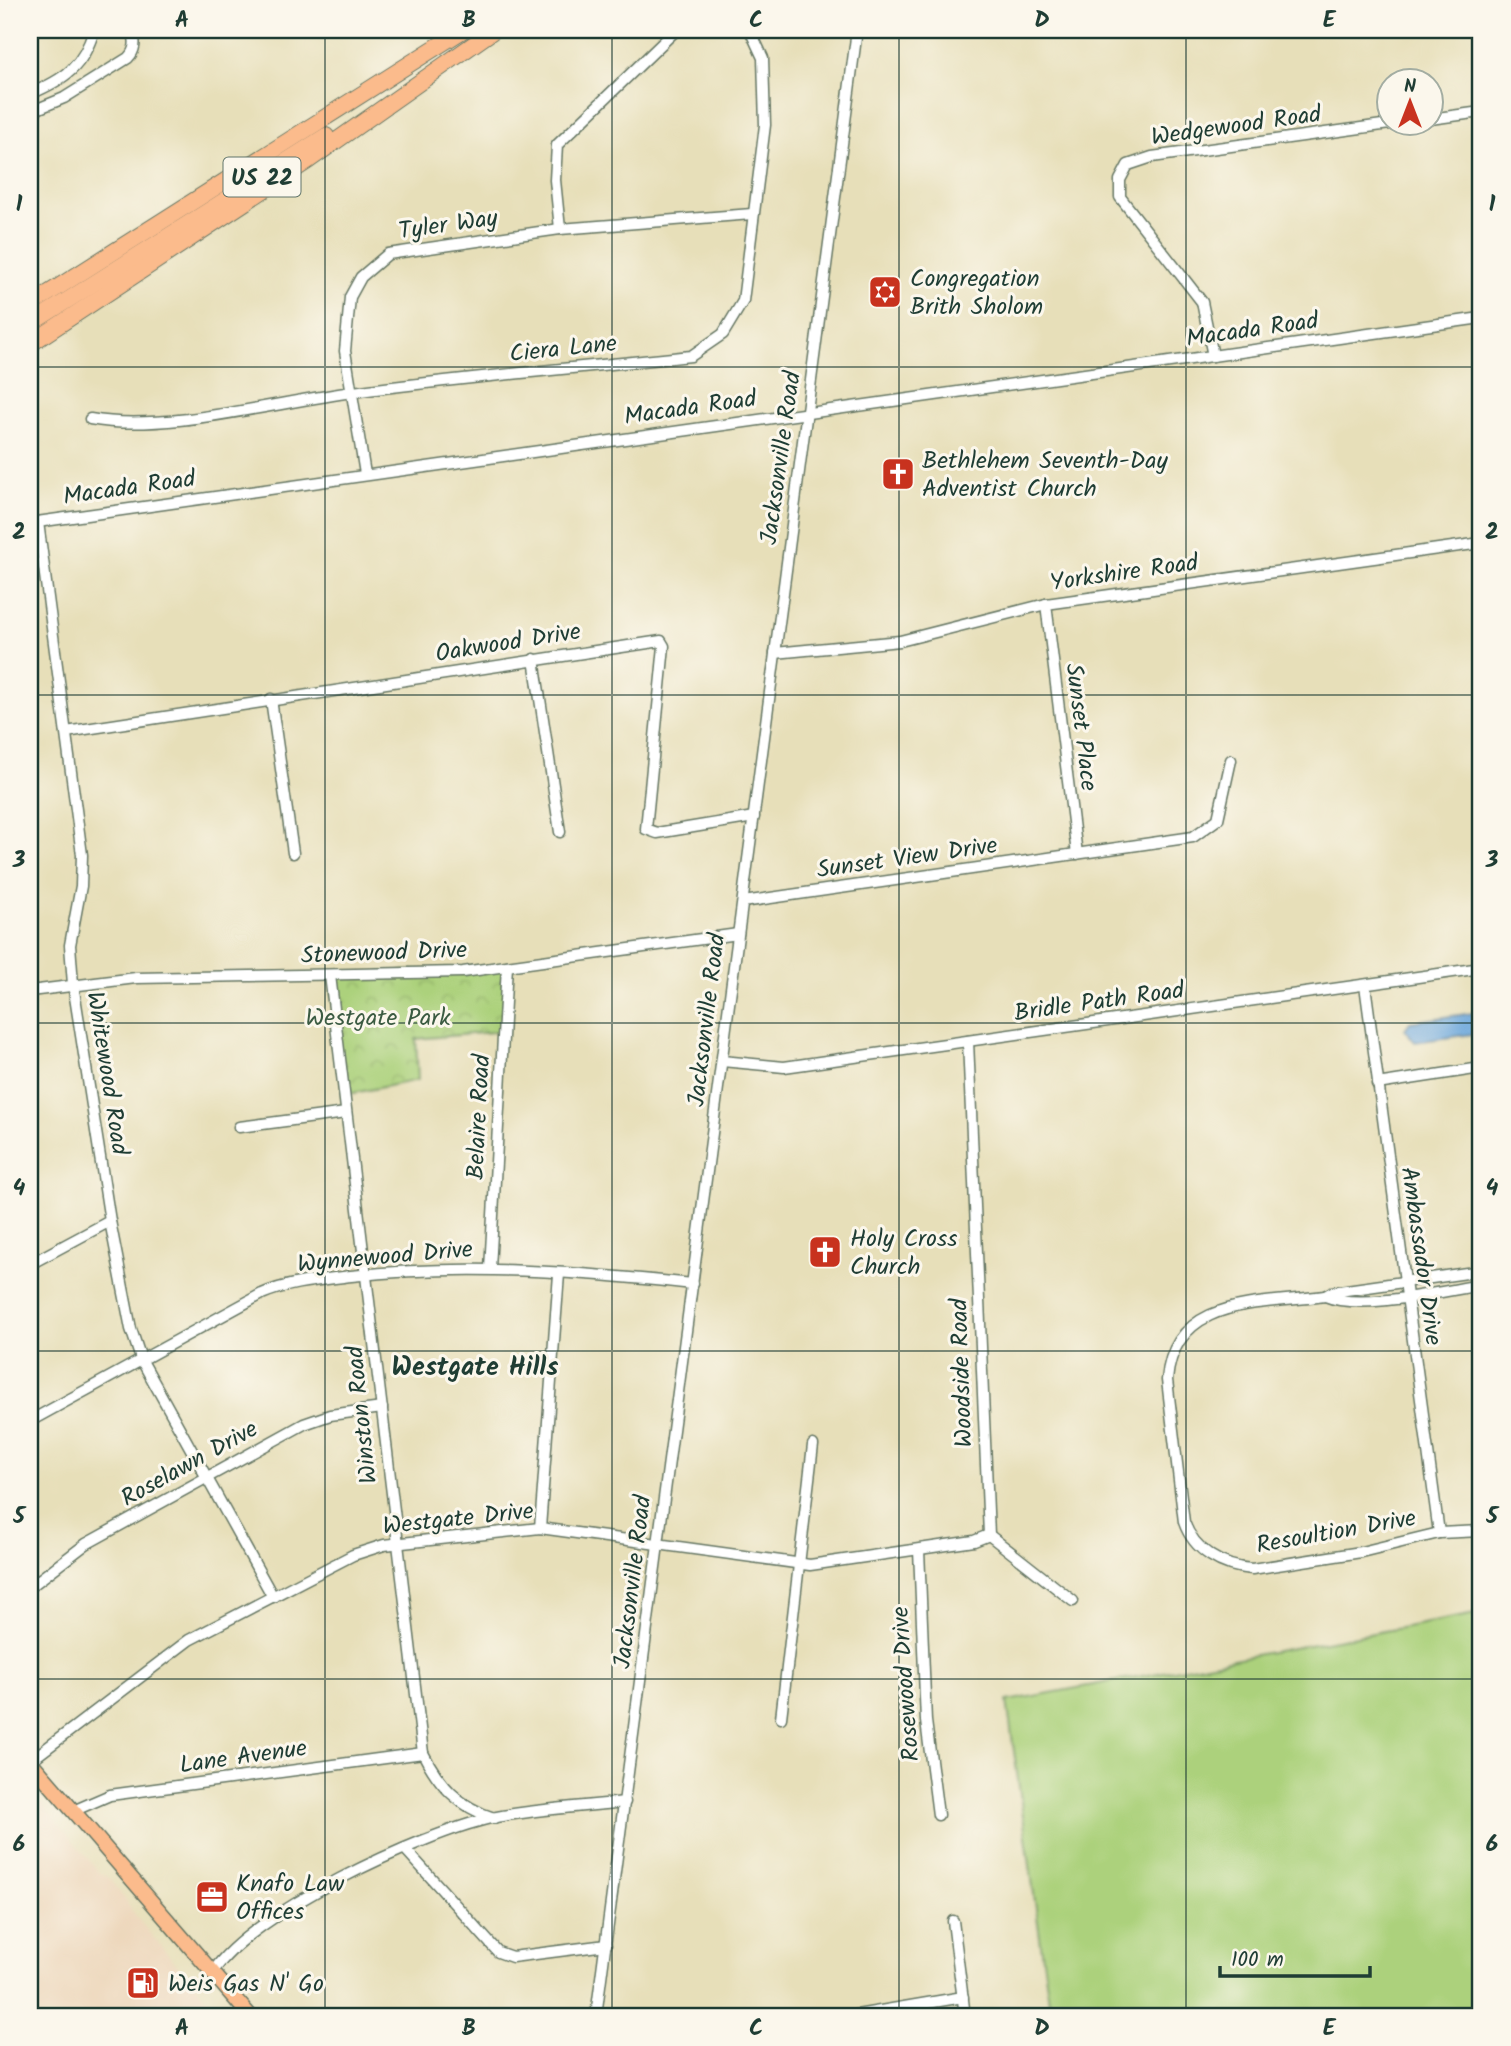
<svg xmlns="http://www.w3.org/2000/svg" width="1511" height="2046" font-family="Kalam,sans-serif">
  <style>
    .built { fill: #edd7bb }
    .grass { fill: #acd17b; stroke: #668758; stroke-width: 2 }
    .park { fill: url(#park-crowns); stroke: #668758; stroke-width: 2 }
    .water { fill: #6aa6db; stroke: #447288; stroke-width: 2 }
    .lines { fill: none; stroke-linecap: round; stroke-linejoin: round }
    .minor-casing { stroke: #657663; stroke-width: 13 }
    .major-casing { stroke: #657663; stroke-width: 17 }
    .highway-casing { stroke: #657663; stroke-width: 18 }
    .minor { stroke: #fff; stroke-width: 10 }
    .major { stroke: #fbbb8c; stroke-width: 14 }
    .highway { stroke: #fbbb8c; stroke-width: 16 }
    .grid { fill: none; stroke: #1f3d34; stroke-width: 2; stroke-opacity: 0.55 }
    .labels { text-anchor: middle; stroke-width: 6; stroke-linejoin: round; paint-order: stroke }
    .shield { fill: #fbf7ec; stroke: #61756b; stroke-width: 2 }
    .shield-label { font-size: 23px; font-weight: bold; fill: #1f3d34 }
    .street-label { font-size: 24px; fill: #1f3d34; stroke: #fbf7ec }
    .poi-label { font-size: 24px; fill: #1f3d34; stroke: #fbf7ec; text-anchor: start }
    .park-label { font-size: 24px; fill: #3b5b42; stroke: #fbf7ec }
    .neighbourhood-label { font-size: 26px; font-weight: bold; fill: #1f3d34; stroke: #fbf7ec }
    .neatline { fill: none; stroke: #1f3d34; stroke-width: 2.5 }
    .grid-label { font-size: 23px; text-anchor: middle; font-weight: bold; fill: #1f3d34 }
  </style>
  <defs>
    <pattern id="park-crowns" width="20" height="18" patternUnits="userSpaceOnUse" patternTransform="scale(1.75)"><rect width="20" height="18" fill="#acd17b"/><path d="M2 6a3 3 0 1 1 6 0M12 15a3 3 0 1 1 6 0" fill="none" stroke="#94b46b"/></pattern>
  </defs>
  <rect width="100%" height="100%" fill="#fbf7ec"/>
  <filter id="ink" filterUnits="userSpaceOnUse"><feTurbulence type="fractalNoise" baseFrequency=".0143" numOctaves="2"/><feDisplacementMap in="SourceGraphic" scale="14" xChannelSelector="R" yChannelSelector="G"/><feConvolveMatrix kernelMatrix="1 2 1 2 8 2 1 2 1" color-interpolation-filters="sRGB"/></filter>
  <filter id="wash" filterUnits="userSpaceOnUse"><feTurbulence type="fractalNoise" baseFrequency=".00686" numOctaves="4" result="noise"/><feDisplacementMap in="SourceGraphic" scale="28" xChannelSelector="R" yChannelSelector="G"/><feGaussianBlur stdDeviation="1.57" result="paint"/><feColorMatrix in="noise" values="0 0 0 0 0 0 0 0 0 0 0 0 0 0 0 0 0 1.4 0 .05"/><feComposite in="paint" operator="in"/></filter>
  <g filter="url(#wash)">
    <rect width="100%" height="100%" fill="#e7dfb9"/>
    <!-- built -->
    <path class="built" d="M30,1790L100,1873L111,1880L141,1923L221,2016H30Z"/>
    <!-- grass -->
    <path class="grass" d="M1481,1613V2016H1051L1007,1701Z"/>
    <!-- park -->
    <path class="park" d="M507,966L503,1031L416,1039L418,1080L344,1095L330,975Z"/>
    <!-- water -->
    <path class="water" d="M1481,1012V1033L1415,1042L1405,1029L1410,1022Z"/>
  </g>
  <g filter="url(#ink)">
    <g class="lines">
      <defs>
        <g id="minor">
          <path d="M30,94C65,79 83,67 94,30"/>
          <path d="M30,112L64,98L128,58C136,50 136,41 132,30"/>
          <path d="M1430,119L1481,112"/>
          <path d="M560,229L555,180L557,145L676,30"/>
          <path d="M1213,356L1202,302L1120,197V180L1128,165L1152,157L1404,122"/>
          <path d="M90,419C165,433 275,402 353,392C465,377 578,368 691,356L723,334L743,301L765,125L763,58L750,30"/>
          <path d="M365,474L345,351L350,297L361,277L388,254L560,229L752,214"/>
          <path d="M38,522L82,855L81,886L70,945L73,984L110,1221L131,1329L141,1359L273,1597"/>
          <path d="M30,523L1481,318"/>
          <path d="M1046,604L1077,854"/>
          <path d="M775,653L900,641L1046,604L1481,543"/>
          <path d="M534,659L560,832"/>
          <path d="M271,699L293,853"/>
          <path d="M66,732L661,641L664,646L646,829L657,833L754,817"/>
          <path d="M743,902L1193,837L1218,819L1231,760"/>
          <path d="M330,975L423,1753C439,1785 459,1807 494,1818"/>
          <path d="M1365,985L1439,1533"/>
          <path d="M30,991L136,978L463,972L738,934"/>
          <path d="M968,1041L989,1535"/>
          <path d="M722,1061L784,1067L1481,968"/>
          <path d="M1377,1084L1481,1068"/>
          <path d="M239,1127L346,1113"/>
          <path d="M30,1264L110,1221"/>
          <path d="M490,1269L507,966"/>
          <path d="M1481,1271L1332,1292L1325,1296C1360,1311 1442,1291 1481,1285"/>
          <path d="M1325,1296C1260,1305 1174,1296 1167,1380L1184,1522C1194,1551 1222,1567 1252,1569L1361,1552L1439,1533L1481,1531"/>
          <path d="M30,1421L262,1294C290,1282 320,1280 351,1276C464,1263 580,1272 693,1284"/>
          <path d="M540,1528L559,1274"/>
          <path d="M989,1535L1073,1601"/>
          <path d="M919,1550L926,1721L938,1815"/>
          <path d="M30,1587L86,1544L304,1424L330,1415L382,1408"/>
          <path d="M781,1718L813,1445"/>
          <path d="M30,1761L189,1640L353,1555L384,1545L540,1528L810,1565L974,1541L989,1535"/>
          <path d="M73,1811L110,1795L423,1753"/>
          <path d="M406,1850L498,1952L512,1957L606,1945"/>
          <path d="M953,1921L965,2016"/>
          <path d="M213,1972C252,1912 421,1834 491,1818C535,1809 581,1807 625,1802"/>
          <path d="M596,2016L857,30"/>
          <path d="M851,2016L963,1997"/>
        </g>
        <path id="major" d="M30,1761L250,2016"/>
        <g id="highway">
          <path d="M30,305L463,30"/>
          <path d="M30,324L326,136"/>
          <path d="M30,344L309,160L494,30"/>
        </g>
      </defs>
      <!-- minor casing -->
      <use href="#minor" class="minor-casing"/>
      <!-- major casing -->
      <use href="#major" class="major-casing"/>
      <!-- highway casing -->
      <use href="#highway" class="highway-casing"/>
      <!-- minor -->
      <use href="#minor" class="minor"/>
      <!-- major -->
      <use href="#major" class="major"/>
      <!-- highway -->
      <use href="#highway" class="highway"/>
    </g>
  </g>
  <!-- grid -->
  <path class="grid" d="M325,30V2016M612,30V2016M899,30V2016M1186,30V2016M30,367H1481M30,695H1481M30,1023H1481M30,1351H1481M30,1679H1481"/>
  <!-- icons -->
  <defs>
    <symbol id="synagogue-square" viewBox="-11 -11 22 22"><rect x="-9" y="-9" width="18" height="18" rx="4" fill="#c8321e" stroke="#fbf7ec"/><path d="M0-6.5L5.6 3.2H-5.6ZM0 6.5L5.6-3.2H-5.6Z" fill="#fff"/></symbol>
    <symbol id="church-square" viewBox="-11 -11 22 22"><rect x="-9" y="-9" width="18" height="18" rx="4" fill="#c8321e" stroke="#fbf7ec"/><path d="M-1.2-6h2.4v3.5h3.3v2.4h-3.3V6h-2.4V-.1h-3.3v-2.4h3.3Z" fill="#fff"/></symbol>
    <symbol id="office-square" viewBox="-11 -11 22 22"><rect x="-9" y="-9" width="18" height="18" rx="4" fill="#c8321e" stroke="#fbf7ec"/><path d="M-6-3h4V-5.5h4V-3h4V5H-6ZM-1-4.5V-3h2v-1.5ZM-6 0V1H6V0Z" fill="#fff"/></symbol>
    <symbol id="fuel-square" viewBox="-11 -11 22 22"><rect x="-9" y="-9" width="18" height="18" rx="4" fill="#c8321e" stroke="#fbf7ec"/><path d="M-5.5-6h7V0h2V4h1.3V-2.5L3-4.5l.8-.8L6-3V5H2.5V1h-1V6h-7ZM-4.2-4.7v3.2H.2V-4.7Z" fill="#fff"/></symbol>
  </defs>
  <g fill-rule="evenodd">
    <use href="#synagogue-square" x="866" y="273" width="38" height="38"/>
    <use href="#church-square" x="879" y="455" width="38" height="38"/>
    <use href="#church-square" x="806" y="1233" width="38" height="38"/>
    <use href="#office-square" x="193" y="1878" width="38" height="38"/>
    <use href="#fuel-square" x="124" y="1964" width="38" height="38"/>
  </g>
  <g class="labels">
    <!-- shield labels -->
    <rect class="shield" x="223.5" y="157.5" width="77" height="39" rx="5"/>
    <g class="shield-label">
      <text x="262" y="185">US 22</text>
    </g>
    <!-- street labels -->
    <g class="street-label">
      <text transform="translate(1236 125) rotate(-8)" y="8">Wedgewood Road</text>
      <text transform="translate(448 224) rotate(-8)" y="8">Tyler Way</text>
      <text transform="translate(1252 329) rotate(-8)" y="8">Macada Road</text>
      <text transform="translate(563 348) rotate(-6)" y="8">Ciera Lane</text>
      <text transform="translate(690 407) rotate(-8)" y="8">Macada Road</text>
      <text transform="translate(780 458) rotate(-82)" y="8">Jacksonville Road</text>
      <text transform="translate(129 487) rotate(-8)" y="8">Macada Road</text>
      <text transform="translate(1124 572) rotate(-8)" y="8">Yorkshire Road</text>
      <text transform="translate(508 642) rotate(-9)" y="8">Oakwood Drive</text>
      <text transform="translate(1082 727) rotate(83)" y="8">Sunset Place</text>
      <text transform="translate(907 857) rotate(-8)" y="8">Sunset View Drive</text>
      <text transform="translate(384 952) rotate(-2)" y="8">Stonewood Drive</text>
      <text transform="translate(1099 1001) rotate(-8)" y="8">Bridle Path Road</text>
      <text transform="translate(706 1020) rotate(-83)" y="8">Jacksonville Road</text>
      <text transform="translate(108 1073) rotate(81)" y="8">Whitewood Road</text>
      <text transform="translate(478 1117) rotate(-87)" y="8">Belaire Road</text>
      <text transform="translate(385 1256) rotate(-5)" y="8">Wynnewood Drive</text>
      <text transform="translate(1422 1256) rotate(82)" y="8">Ambassador Drive</text>
      <text transform="translate(961 1373) rotate(-92)" y="8">Woodside Road</text>
      <text transform="translate(361 1415) rotate(-96)" y="8">Winston Road</text>
      <text transform="translate(189 1463) rotate(-29)" y="8">Roselawn Drive</text>
      <text transform="translate(458 1518) rotate(-6)" y="8">Westgate Drive</text>
      <text transform="translate(1336 1531) rotate(-10)" y="8">Resoultion Drive</text>
      <text transform="translate(632 1582) rotate(-83)" y="8">Jacksonville Road</text>
      <text transform="translate(905 1684) rotate(-94)" y="8">Rosewood Drive</text>
      <text transform="translate(243 1756) rotate(-8)" y="8">Lane Avenue</text>
    </g>
    <!-- poi labels -->
    <g class="poi-label">
      <text x="910" y="286">Congregation<tspan x="910" dy="28">Brith Sholom</tspan></text>
      <text x="922" y="468">Bethlehem Seventh-Day<tspan x="922" dy="28">Adventist Church</tspan></text>
      <text x="850" y="1246">Holy Cross<tspan x="850" dy="28">Church</tspan></text>
      <text x="236" y="1891">Knafo Law<tspan x="236" dy="28">Offices</tspan></text>
      <text x="168" y="1991">Weis Gas N' Go</text>
    </g>
    <!-- park labels -->
    <g class="park-label">
      <text x="378" y="1025">Westgate Park</text>
    </g>
    <!-- neighbourhood labels -->
    <g class="neighbourhood-label">
      <text x="475" y="1375">Westgate Hills</text>
    </g>
  </g>
  <!-- margin -->
  <rect width="1511" height="2046" fill="none" stroke="#fbf7ec" stroke-width="77"/>
  <!-- north arrow -->
  <g transform="translate(1410 102)"><circle r="33" fill="#fbf7ec" stroke="#a3ada2" stroke-width="2"/>
  <path d="M0-5L12 26L0 18L-12 26Z" fill="#c8321e"/>
  <text y="-10" font-size="19" font-weight="bold" text-anchor="middle" fill="#1f3d34">N</text>
  </g>
  <!-- scale -->
  <path d="M1220 1966v10h150v-10" fill="none" stroke="#1f3d34" stroke-width="3.5"/>
  <text x="1231" y="1966" font-size="21" fill="#1f3d34" stroke="#fbf7ec" stroke-width="5" paint-order="stroke">100 m</text>
  <rect x="38" y="38" width="1434" height="1970" class="neatline"/>
  <g class="grid-label">
    <text x="182" y="27">A</text>
    <text x="469" y="27">B</text>
    <text x="756" y="27">C</text>
    <text x="1042" y="27">D</text>
    <text x="1329" y="27">E</text>
    <text x="19" y="211">1</text>
    <text x="1492" y="211">1</text>
    <text x="19" y="539">2</text>
    <text x="1492" y="539">2</text>
    <text x="19" y="867">3</text>
    <text x="1492" y="867">3</text>
    <text x="19" y="1195">4</text>
    <text x="1492" y="1195">4</text>
    <text x="19" y="1523">5</text>
    <text x="1492" y="1523">5</text>
    <text x="19" y="1851">6</text>
    <text x="1492" y="1851">6</text>
    <text x="182" y="2035">A</text>
    <text x="469" y="2035">B</text>
    <text x="756" y="2035">C</text>
    <text x="1042" y="2035">D</text>
    <text x="1329" y="2035">E</text>
  </g>
</svg>
